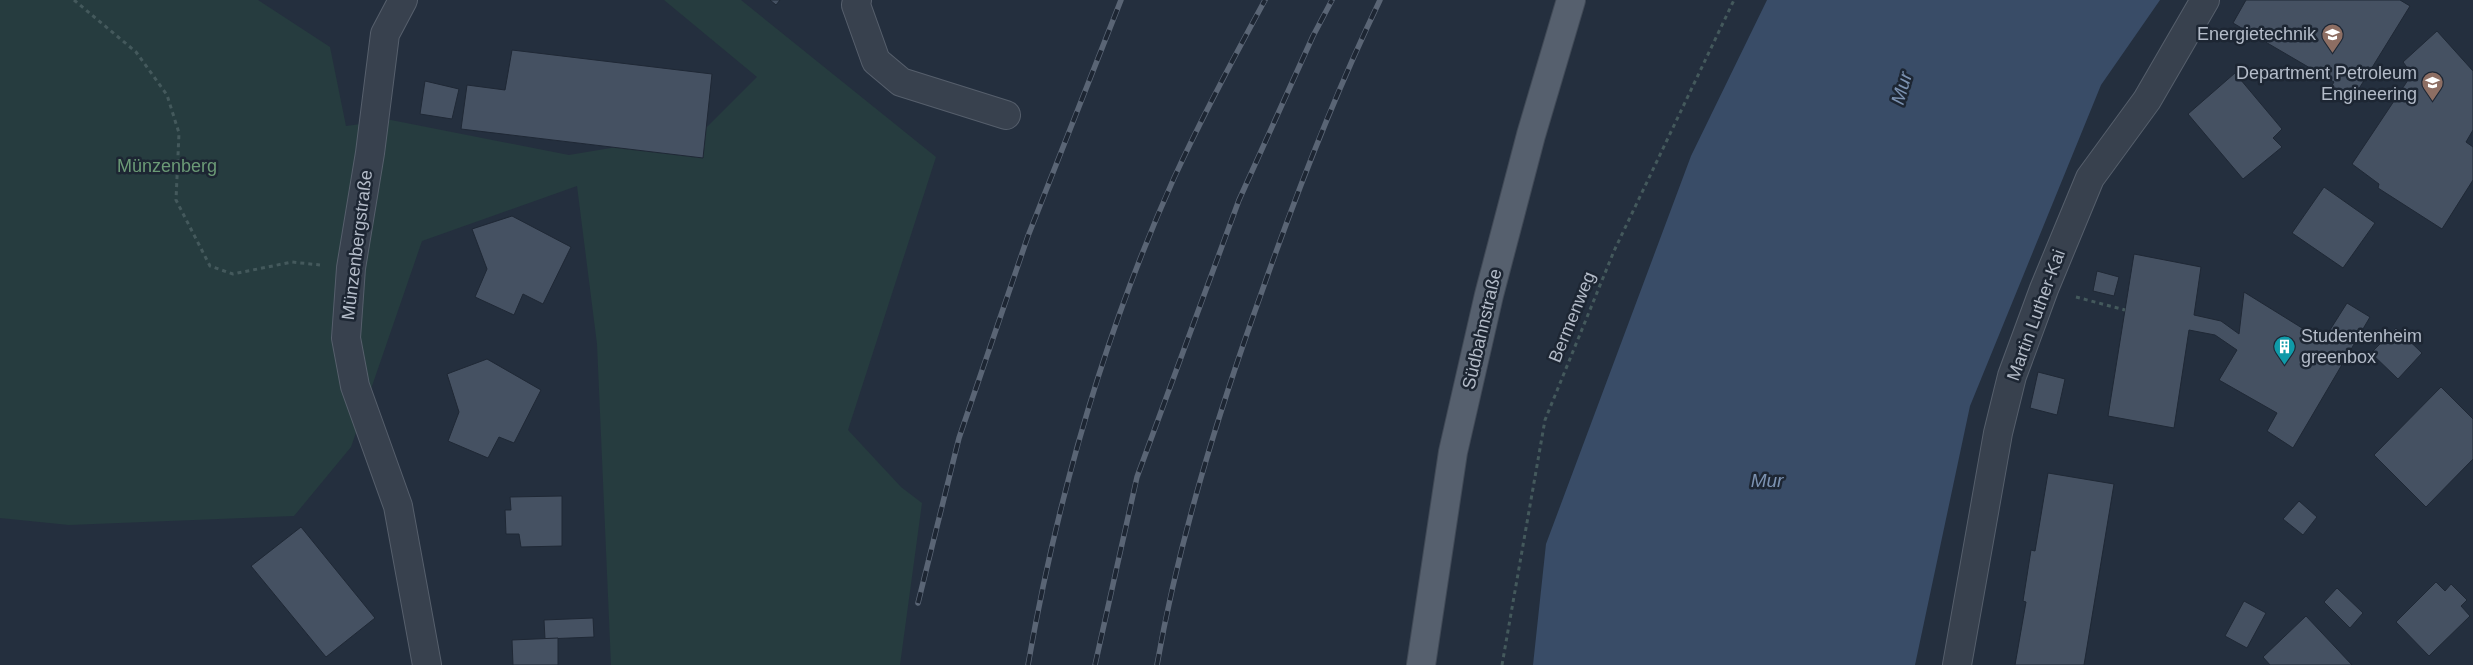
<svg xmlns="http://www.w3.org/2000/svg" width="2473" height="665" font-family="Helvetica,sans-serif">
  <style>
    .green { fill: #263c3f }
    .water { fill: #394c67 }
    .building { fill: #455162; stroke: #1f2835 }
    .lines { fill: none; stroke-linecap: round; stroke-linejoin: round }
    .minor-casing { stroke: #565f6c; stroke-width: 30 }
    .major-casing { stroke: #414a57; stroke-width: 30 }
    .path { stroke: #44595c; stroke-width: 3; stroke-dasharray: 4 4; stroke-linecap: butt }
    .minor { stroke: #38414e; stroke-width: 28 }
    .major { stroke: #56606e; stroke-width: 28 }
    .rail-casing { stroke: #5a6575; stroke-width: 5.5 }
    .rail { stroke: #1d2633; stroke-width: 4; stroke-dasharray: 11; stroke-linecap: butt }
    .labels { text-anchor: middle; stroke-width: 5; stroke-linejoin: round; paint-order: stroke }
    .poi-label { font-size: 18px; fill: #b4bcc9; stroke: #1d2633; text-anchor: end }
    .park-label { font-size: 18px; fill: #6b9a76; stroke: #1d2633 }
    .street-label { font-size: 18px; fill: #b4bcc9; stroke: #1d2633 }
    .water-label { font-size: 19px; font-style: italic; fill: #7c92b1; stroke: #1d2633 }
  </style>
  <rect width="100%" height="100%" fill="#242f3e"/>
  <!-- green -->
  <path class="green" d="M0,0H258L330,47L346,126L391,120L569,155L701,133L757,77L664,0H741L936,157L848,430L901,487L922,503L900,665H611L597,344L577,186L422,241L351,447L294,516L69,525L0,518Z"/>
  <!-- water -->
  <path class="water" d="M1767,0H2160L2101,85L1970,406L1915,665H1533L1546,544L1691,156Z"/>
  <!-- building -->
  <g class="building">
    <path d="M770,0H780L776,5Z"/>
    <path d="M2246,0H2400L2410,6L2352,100L2331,87L2334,82L2233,23Z"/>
    <path d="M2437,31L2473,71V130L2466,142L2473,147V180L2442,229L2378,188L2379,184L2352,164L2412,74L2403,62Z"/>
    <path d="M512,50L712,74L703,158L461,129L467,85L505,90Z"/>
    <path d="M2235,73L2282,129L2273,138L2282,147L2243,179L2188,114Z"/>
    <path d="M425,81L459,89L452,119L420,114Z"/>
    <path d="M2324,187L2375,223L2343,268L2292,233Z"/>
    <path d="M512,216L571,247L543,304L523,294L514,315L475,297L487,269L472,229Z"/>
    <path d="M2134,254L2201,267L2194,315L2221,321L2239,334L2244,292L2323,341L2347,303L2370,317L2293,448L2267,431L2277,413L2219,380L2237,350L2215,335L2189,330L2174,428L2108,416Z"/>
    <path d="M2097,271L2119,277L2114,296L2093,291Z"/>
    <path d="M2396,328L2422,353L2398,379L2371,353Z"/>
    <path d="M487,359L541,390L514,443L499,437L488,458L448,441L459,412L447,374Z"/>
    <path d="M2038,372L2065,379L2057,415L2030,408Z"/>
    <path d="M2441,387L2473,419V459L2426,507L2374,455Z"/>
    <path d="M2048,473L2114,484L2084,665H2015L2026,602L2023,601L2031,550L2035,551Z"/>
    <path d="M562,496V546L521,547L519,534H506L505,510H511L510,497Z"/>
    <path d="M2299,501L2317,517L2303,535L2283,519Z"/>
    <path d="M301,527L375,618L326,657L251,566Z"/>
    <path d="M2436,582L2445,591L2451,584L2467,600L2461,606L2470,616L2429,656L2396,622Z"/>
    <path d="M2337,588L2363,613L2350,628L2324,602Z"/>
    <path d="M2244,601L2266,613L2247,648L2225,636Z"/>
    <path d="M2306,616L2352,665H2270L2263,657Z"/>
    <path d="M593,618L594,637L545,639L544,620Z"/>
    <path d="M558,638V665H513L512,640Z"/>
  </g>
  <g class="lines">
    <defs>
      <g id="minor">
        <path d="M403,0L385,34L370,153L351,268L346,338L355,386L398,506L427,665"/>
        <path d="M857,0L856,5L876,61L901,82L1006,115"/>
        <path d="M1957,665L1998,433L2012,376L2044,289L2090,178L2147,100L2205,0"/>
      </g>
      <path id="major" d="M1421,665L1453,452L1489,295L1531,135L1571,0"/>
    </defs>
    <!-- minor casing -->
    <use href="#minor" class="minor-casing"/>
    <!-- major casing -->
    <use href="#major" class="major-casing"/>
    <!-- path -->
    <g class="path">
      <path d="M74,0L136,52L167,95L179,133L176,200L210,266L233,274L292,262L320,265"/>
      <path d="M2076,297L2125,310"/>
      <path d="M1502,665L1545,420L1614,251L1734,0"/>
    </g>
    <!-- minor -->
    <use href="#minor" class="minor"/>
    <!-- major -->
    <use href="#major" class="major"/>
    <defs>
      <g id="rail">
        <path d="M918,603L959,438L1028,236L1121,0"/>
        <path d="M1028,665C1057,499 1105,332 1174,178C1202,117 1233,59 1265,0"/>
        <path d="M1095,665L1137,477L1239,200L1313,36L1332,0"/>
        <path d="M1157,665C1179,539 1218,414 1261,294C1296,194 1334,96 1380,0"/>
      </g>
    </defs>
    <!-- rail casing -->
    <use href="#rail" class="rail-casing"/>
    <!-- rail -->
    <use href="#rail" class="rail"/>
  </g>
  <!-- icons -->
  <defs>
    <symbol id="university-pin" viewBox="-11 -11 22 30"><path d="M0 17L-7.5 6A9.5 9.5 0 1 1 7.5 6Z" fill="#8d6e63" stroke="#1d2633"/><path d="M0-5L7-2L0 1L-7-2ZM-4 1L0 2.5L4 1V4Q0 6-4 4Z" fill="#fff"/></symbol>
    <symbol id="building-pin" viewBox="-11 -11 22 30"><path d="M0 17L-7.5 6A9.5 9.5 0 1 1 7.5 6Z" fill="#0f9aa8" stroke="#1d2633"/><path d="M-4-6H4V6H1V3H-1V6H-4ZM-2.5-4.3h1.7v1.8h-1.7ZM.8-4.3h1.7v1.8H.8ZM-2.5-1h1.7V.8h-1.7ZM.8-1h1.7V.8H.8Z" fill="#fff"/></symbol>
  </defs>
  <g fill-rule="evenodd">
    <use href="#university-pin" x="2320" y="22" width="25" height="34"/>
    <use href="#university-pin" x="2420" y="70" width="25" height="34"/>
    <use href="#building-pin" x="2272" y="334" width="25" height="34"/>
  </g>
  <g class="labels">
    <!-- poi labels -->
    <g class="poi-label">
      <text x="2316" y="40">Energietechnik</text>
      <text x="2417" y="79">Department Petroleum<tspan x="2417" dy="21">Engineering</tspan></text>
      <text x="2301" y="342" text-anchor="start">Studentenheim<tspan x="2301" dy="21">greenbox</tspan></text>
    </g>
    <!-- park labels -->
    <g class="park-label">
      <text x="167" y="172">Münzenberg</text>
    </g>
    <!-- street labels -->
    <g class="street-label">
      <text transform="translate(357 245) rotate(-83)" y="6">Münzenbergstraße</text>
      <text transform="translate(2036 315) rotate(-70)" y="6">Martin Luther-Kai</text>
      <text transform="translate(1572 317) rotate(-68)" y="6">Bermenweg</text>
      <text transform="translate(1482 329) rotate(-77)" y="6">Südbahnstraße</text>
    </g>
    <!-- water labels -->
    <g class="water-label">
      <text transform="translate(1901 88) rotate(-74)" y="7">Mur</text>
      <text x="1767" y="487">Mur</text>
    </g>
  </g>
</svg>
